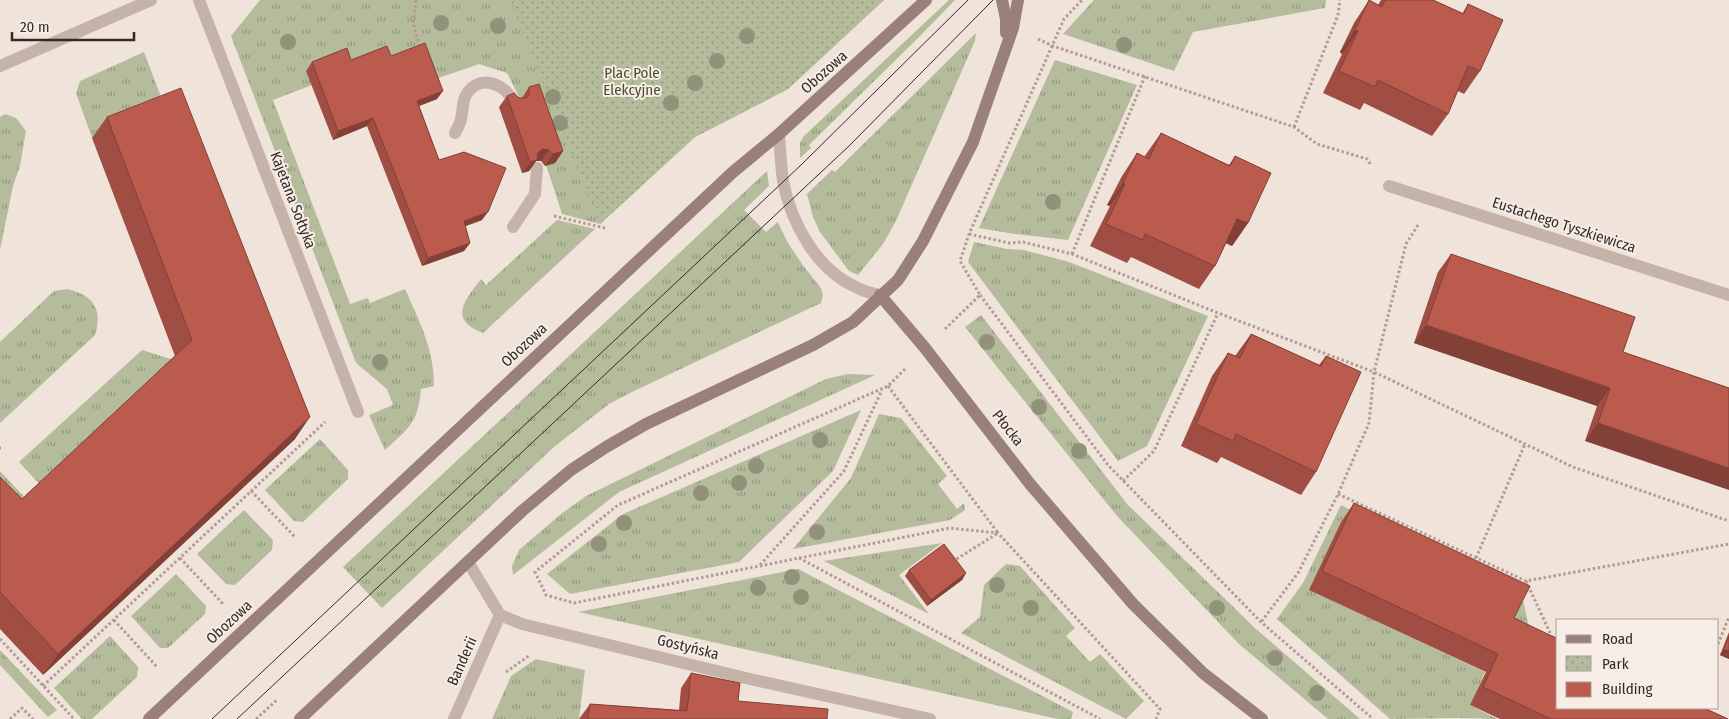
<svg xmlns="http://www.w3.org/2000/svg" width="1729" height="719" font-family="'Fira Sans Condensed',sans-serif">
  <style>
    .grass { fill: url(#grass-tufts) }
    .park { fill: url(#park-dots) }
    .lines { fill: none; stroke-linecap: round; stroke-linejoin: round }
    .path { stroke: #b19c92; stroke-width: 3; stroke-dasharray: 2.5 2.5; stroke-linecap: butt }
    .lane { stroke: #c5b2a8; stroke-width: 12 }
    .street { stroke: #c5b2a8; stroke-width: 12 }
    .secondary { stroke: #998179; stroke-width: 12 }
    .tram { stroke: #332a27; stroke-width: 1 }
    .tree { fill: #92927b }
    .wall { fill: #a04e43 }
    .shaded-wall { fill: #824037 }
    .building { fill: #ba5b4e; stroke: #824037 }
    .labels { text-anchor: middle; stroke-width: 4; stroke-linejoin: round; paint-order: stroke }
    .street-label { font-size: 15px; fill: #332a27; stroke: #f7ede6 }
    .park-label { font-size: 15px; fill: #464f2e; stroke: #f7ede6 }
  </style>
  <defs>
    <pattern id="grass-tufts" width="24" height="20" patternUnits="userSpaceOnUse" patternTransform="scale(1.25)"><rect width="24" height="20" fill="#b5bc9c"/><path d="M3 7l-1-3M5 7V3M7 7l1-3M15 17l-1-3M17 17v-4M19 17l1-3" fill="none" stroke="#94997f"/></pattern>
    <pattern id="park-dots" width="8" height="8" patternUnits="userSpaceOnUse" patternTransform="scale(1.25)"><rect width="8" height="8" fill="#b5bc9c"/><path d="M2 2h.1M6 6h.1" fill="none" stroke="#94997f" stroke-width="1.8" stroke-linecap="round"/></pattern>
  </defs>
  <rect width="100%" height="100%" fill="#efe3da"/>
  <!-- grass -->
  <g class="grass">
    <path d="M260,0H884L788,89L695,137L600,224L562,214C547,166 531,118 507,73L479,64L430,81L312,85L273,100L350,304L368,298L370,303L405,289C420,323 434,349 434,386L421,389C418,423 409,428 385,450L369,415L393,405L387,389L356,363L231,36Z"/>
    <path d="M949,0H955L916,40L809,145L811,148L800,158V143L804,136Z"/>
    <path d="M1094,0H1326L1325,8L1193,32L1174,71L1063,34Z"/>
    <path d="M976,33L975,41L895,223L883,244L858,275L849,271L820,232L813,217L807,194L832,170L835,172Z"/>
    <path d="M144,52L166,110L92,138L76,93L80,81Z"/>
    <path d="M1055,60L1137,85L1068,240L1015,234L979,228Z"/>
    <path d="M5,114L16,118L26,131L20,166L13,186L0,250V117Z"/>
    <path d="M767,171L769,186L744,210L766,232L778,222C788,247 804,267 821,288L823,295L821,303L634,391L609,404L555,446L382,608L343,567Z"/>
    <path d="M557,220L595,229L483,333C448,320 464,301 481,279L486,285Z"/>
    <path d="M974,242L1007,249L1024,250L1069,262L1208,316L1147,446L1118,461L968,262Z"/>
    <path d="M67,289C93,295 103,309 95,335L0,423V342L54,291Z"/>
    <path d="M981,315L1128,505L1256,629L1360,719H1328L1239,644L1117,516L965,327Z"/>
    <path d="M142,350L177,361L193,404L35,551L0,513V471L28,501L42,487L19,462Z"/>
    <path d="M848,374L875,375L619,492L513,575L512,566L519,550L561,514L586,496L826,379Z"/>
    <path d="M861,410L833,471L739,562L570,594L547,574L623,514Z"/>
    <path d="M879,414L901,418L947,476L938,484L957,509L964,503L965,510L950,520L793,549L851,478Z"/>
    <path d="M320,439L348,470V479L303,522L294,521L265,490Z"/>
    <path d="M1341,505L1522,596L1529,627L1543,654L1342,520L1310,590L1485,672L1471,706L1498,719L1458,718L1390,719L1277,619L1303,583Z"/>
    <path d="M244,510L273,540L272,550L235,585L226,584L197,554Z"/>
    <path d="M942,543L899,575L929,614L824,561Z"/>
    <path d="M1006,564L1020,566L1075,628L1066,636L1090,662L1100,654L1144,701L1126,719L961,633L980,617L984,585Z"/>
    <path d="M798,569L1073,712L1071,719H1058L578,612Z"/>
    <path d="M176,574L206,606L205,614L168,648H160L131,616Z"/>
    <path d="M110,636L138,667L137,677L92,719H82L54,688Z"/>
    <path d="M0,650L57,710L48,717L0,665Z"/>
    <path d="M536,659L585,670L579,719H492L511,676Z"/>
  </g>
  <!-- park -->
  <path class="park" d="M510,0H884L788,89L695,137L600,224Z"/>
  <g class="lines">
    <!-- path -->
    <g class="path">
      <path d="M416,0L413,23L420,48"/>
      <path d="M1038,39L1053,46L1294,127L1317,144L1367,159L1371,165"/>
      <path d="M1294,127L1338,15L1340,0"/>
      <path d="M554,216L605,228"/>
      <path d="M1418,225L1406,244L1374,372L1573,467L1729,521"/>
      <path d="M969,234L1009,243L1023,242L1072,254L1218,313L1374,372L1369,423L1338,494L1298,573L1261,622"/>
      <path d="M1072,254L1145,76"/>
      <path d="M980,295L1108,465L1261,622L1373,719"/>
      <path d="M945,329L980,295L960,261L969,234L1064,19L1082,0"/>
      <path d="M905,369L888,386L618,505L535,572L546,595L574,603L950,528L998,533L1160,709L1156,719"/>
      <path d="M888,386L998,533L955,560"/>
      <path d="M0,448H1"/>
      <path d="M1123,481L1154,451L1218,313"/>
      <path d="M251,491L296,538"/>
      <path d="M1338,494L1526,581L1729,544"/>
      <path d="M180,558L224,605"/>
      <path d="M799,558L1100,719"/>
      <path d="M1476,558L1525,444"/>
      <path d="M760,565L844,471L882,390"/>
      <path d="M1526,581L1552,637L1558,639"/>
      <path d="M114,620L157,667"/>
      <path d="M0,639L74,719"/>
      <path d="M1718,644L1729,617"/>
      <path d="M506,672L530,655"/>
      <path d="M43,686L325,422"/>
      <path d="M10,719L22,708L33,719"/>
      <path d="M256,719L278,699"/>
    </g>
    <!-- lane -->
    <g class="lane">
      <path d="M455,133C457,129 460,124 461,119C463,111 462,102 466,95C479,73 504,83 514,102"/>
      <path d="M779,134C780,150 781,166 783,181C791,223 817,271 858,288C865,292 873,293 880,295"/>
      <path d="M513,227L535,194L537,168"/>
    </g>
    <!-- street -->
    <g class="street">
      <path d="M199,0L358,412"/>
      <path d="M0,66L151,0"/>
      <path d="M1389,186L1729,295"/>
      <path d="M468,562L500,615L522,624L750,679L930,719"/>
      <path d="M454,719L500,615"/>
    </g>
    <!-- secondary -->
    <g class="secondary">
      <path d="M1002,0L1006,19V33"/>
      <path d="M880,295L925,348L1030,484L1133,604L1203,673L1262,719"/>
      <path d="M149,719L733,172L779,134L926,0"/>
      <path d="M300,719L522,511L571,470L606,447L646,424L813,345L853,322L898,280L923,241L973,142L1013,28L1018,0"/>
    </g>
    <!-- tram -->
    <g class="tram">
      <path d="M212,719L801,165L968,0"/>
      <path d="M237,719L849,146L993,0"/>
    </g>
  </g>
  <!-- trees -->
  <g class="tree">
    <circle cx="441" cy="23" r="8"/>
    <circle cx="498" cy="26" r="8"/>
    <circle cx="747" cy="36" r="8"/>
    <circle cx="288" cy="42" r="8"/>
    <circle cx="1124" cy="45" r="8"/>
    <circle cx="717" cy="61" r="8"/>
    <circle cx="695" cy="83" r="8"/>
    <circle cx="553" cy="97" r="8"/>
    <circle cx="671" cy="103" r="8"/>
    <circle cx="560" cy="123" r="8"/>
    <circle cx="1053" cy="202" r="8"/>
    <circle cx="987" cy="342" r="8"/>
    <circle cx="380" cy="362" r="8"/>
    <circle cx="1039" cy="407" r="8"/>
    <circle cx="820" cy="440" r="8"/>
    <circle cx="1079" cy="451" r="8"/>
    <circle cx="756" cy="466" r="8"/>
    <circle cx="739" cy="483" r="8"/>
    <circle cx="701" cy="493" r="8"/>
    <circle cx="624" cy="523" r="8"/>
    <circle cx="817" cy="532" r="8"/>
    <circle cx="599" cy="544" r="8"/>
    <circle cx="792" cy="577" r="8"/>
    <circle cx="997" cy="585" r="8"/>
    <circle cx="758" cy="588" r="8"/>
    <circle cx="801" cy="597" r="8"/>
    <circle cx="1031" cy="608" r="8"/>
    <circle cx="1217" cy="608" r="8"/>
    <circle cx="1275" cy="658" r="8"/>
    <circle cx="1317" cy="693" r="8"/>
  </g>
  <!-- wall -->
  <g class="wall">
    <path d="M1369,0L1378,5L1381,0H1433L1462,14L1468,4L1480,71L1464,94L1458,91L1448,114L1432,136L1364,103L1360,110L1323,93L1342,54L1340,52L1354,23Z"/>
    <path d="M351,60L437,99L419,106L439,160L482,220L465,226L470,243L464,251L422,266L367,126L333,140L306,71L312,62Z"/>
    <path d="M529,87L563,151L555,163L545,166L541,161H536L529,171L522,173L499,107L507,96L522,98Z"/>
    <path d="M107,117L295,439L43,675L0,629V477L22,499L175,356L92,138Z"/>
    <path d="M1161,133L1229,165L1235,156L1248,223L1232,246L1226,243L1215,266L1199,289L1131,257L1127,263L1090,246L1110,206L1107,205L1122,176L1137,153L1144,157Z"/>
    <path d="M1451,254L1623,352L1729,388L1585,441L1597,406L1414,343L1438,272Z"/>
    <path d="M1251,334L1319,365L1326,356L1316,472L1301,495L1221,457L1217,463L1181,446L1212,376L1228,353L1235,356Z"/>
    <path d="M1354,503L1514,618L1728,719H1500L1470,705L1486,672L1309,590L1341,522Z"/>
    <path d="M909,570L966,573L962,580L927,606L905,576Z"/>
    <path d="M1729,632V659L1720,655Z"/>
    <path d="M691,673L738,701L827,719H579L590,704L679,710L681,688Z"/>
  </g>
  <!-- shaded-wall -->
  <g class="shaded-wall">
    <path d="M1355,30L1358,31L1342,54L1340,52Z"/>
    <path d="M443,91L437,99L411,109L417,101Z"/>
    <path d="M373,118L367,126L333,140L338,131Z"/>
    <path d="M542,149L549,150L541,161H536L529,171L522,173L538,153Z"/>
    <path d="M563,151L555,163L545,166L553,154Z"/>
    <path d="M1123,183L1125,184L1110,206L1107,205Z"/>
    <path d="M488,212L482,220L458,229L464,221Z"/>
    <path d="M1237,219L1248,223L1232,246L1221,241Z"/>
    <path d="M470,243L464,251L422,266L428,258Z"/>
    <path d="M1426,325L1610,388L1597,406L1414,343Z"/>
    <path d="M310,417L295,439L43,675L58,654Z"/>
    <path d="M1598,423L1729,468V490L1585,441Z"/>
    <path d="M966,573L962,580L927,606L931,600Z"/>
    <path d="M1724,649L1729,651V659L1720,655Z"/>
  </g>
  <!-- building -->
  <g class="building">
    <path d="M1369,0L1382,7L1385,0H1433L1464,14L1468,4L1503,20L1480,71L1468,66L1448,114L1378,80L1375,87L1339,71L1358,31L1355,30Z"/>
    <path d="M425,43L443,91L417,101L439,160L464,152L506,168L488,212L464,221L470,243L428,258L373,118L338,131L312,62L347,48L351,60L387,46L391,56Z"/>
    <path d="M539,84L563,151L553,154L549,150L542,149L538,153L537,160L530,162L507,96L514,93L519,98H526L529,94V87Z"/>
    <path d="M181,88L310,417L58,654L0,592V477L22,499L192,340L107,117Z"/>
    <path d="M1161,133L1230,166L1235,156L1271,173L1248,223L1237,219L1215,266L1145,234L1143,240L1106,224L1125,184L1123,183L1137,153L1149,159Z"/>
    <path d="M1451,254L1635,317L1623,352L1729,388V468L1598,423L1610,388L1426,325Z"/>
    <path d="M1251,334L1321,366L1326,356L1361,372L1316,472L1236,434L1233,441L1196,424L1228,353L1240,358Z"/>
    <path d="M1354,503L1530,586L1514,618L1558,639V708H1704L1728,719H1551L1483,687L1498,654L1322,571Z"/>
    <path d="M944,544L966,573L931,600L909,570Z"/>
    <path d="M1729,636V651L1724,649Z"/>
    <path d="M691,673L740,683L738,701L828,709L827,719H588L590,704L687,711Z"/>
  </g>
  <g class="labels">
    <!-- street labels -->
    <g class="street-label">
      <text transform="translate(824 72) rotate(-42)" y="5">Obozowa</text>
      <text transform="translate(293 200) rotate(69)" y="5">Kajetana Sołtyka</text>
      <text transform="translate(1564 225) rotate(18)" y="5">Eustachego Tyszkiewicza</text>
      <text transform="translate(524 345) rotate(-43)" y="5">Obozowa</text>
      <text transform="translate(1008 428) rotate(52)" y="5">Płocka</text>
      <text transform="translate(229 622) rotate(-43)" y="5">Obozowa</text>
      <text transform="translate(688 647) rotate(14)" y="5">Gostyńska</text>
      <text transform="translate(462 661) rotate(-66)" y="5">Banderii</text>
    </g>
    <!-- park labels -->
    <g class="park-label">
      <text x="632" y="78">Plac Pole<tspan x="632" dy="17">Elekcyjne</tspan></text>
    </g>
  </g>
  <!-- legend -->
  <rect x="1556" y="619" width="162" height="90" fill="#f7ede6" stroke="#a99f9a"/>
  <rect x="1566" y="635" width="25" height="8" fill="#998179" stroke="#a99f9a"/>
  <text x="1602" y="644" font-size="15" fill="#332a27">Road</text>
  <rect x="1566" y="656" width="25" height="15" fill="url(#park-dots)" stroke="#a99f9a"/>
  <text x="1602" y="669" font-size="15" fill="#332a27">Park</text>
  <rect x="1566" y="682" width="25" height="15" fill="#ba5b4e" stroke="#a99f9a"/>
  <text x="1602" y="694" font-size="15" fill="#332a27">Building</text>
  <!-- scale -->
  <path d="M12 32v8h122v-8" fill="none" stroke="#332a27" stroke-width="2.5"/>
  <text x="20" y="32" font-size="15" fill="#332a27" stroke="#f7ede6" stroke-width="4" paint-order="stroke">20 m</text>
</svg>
